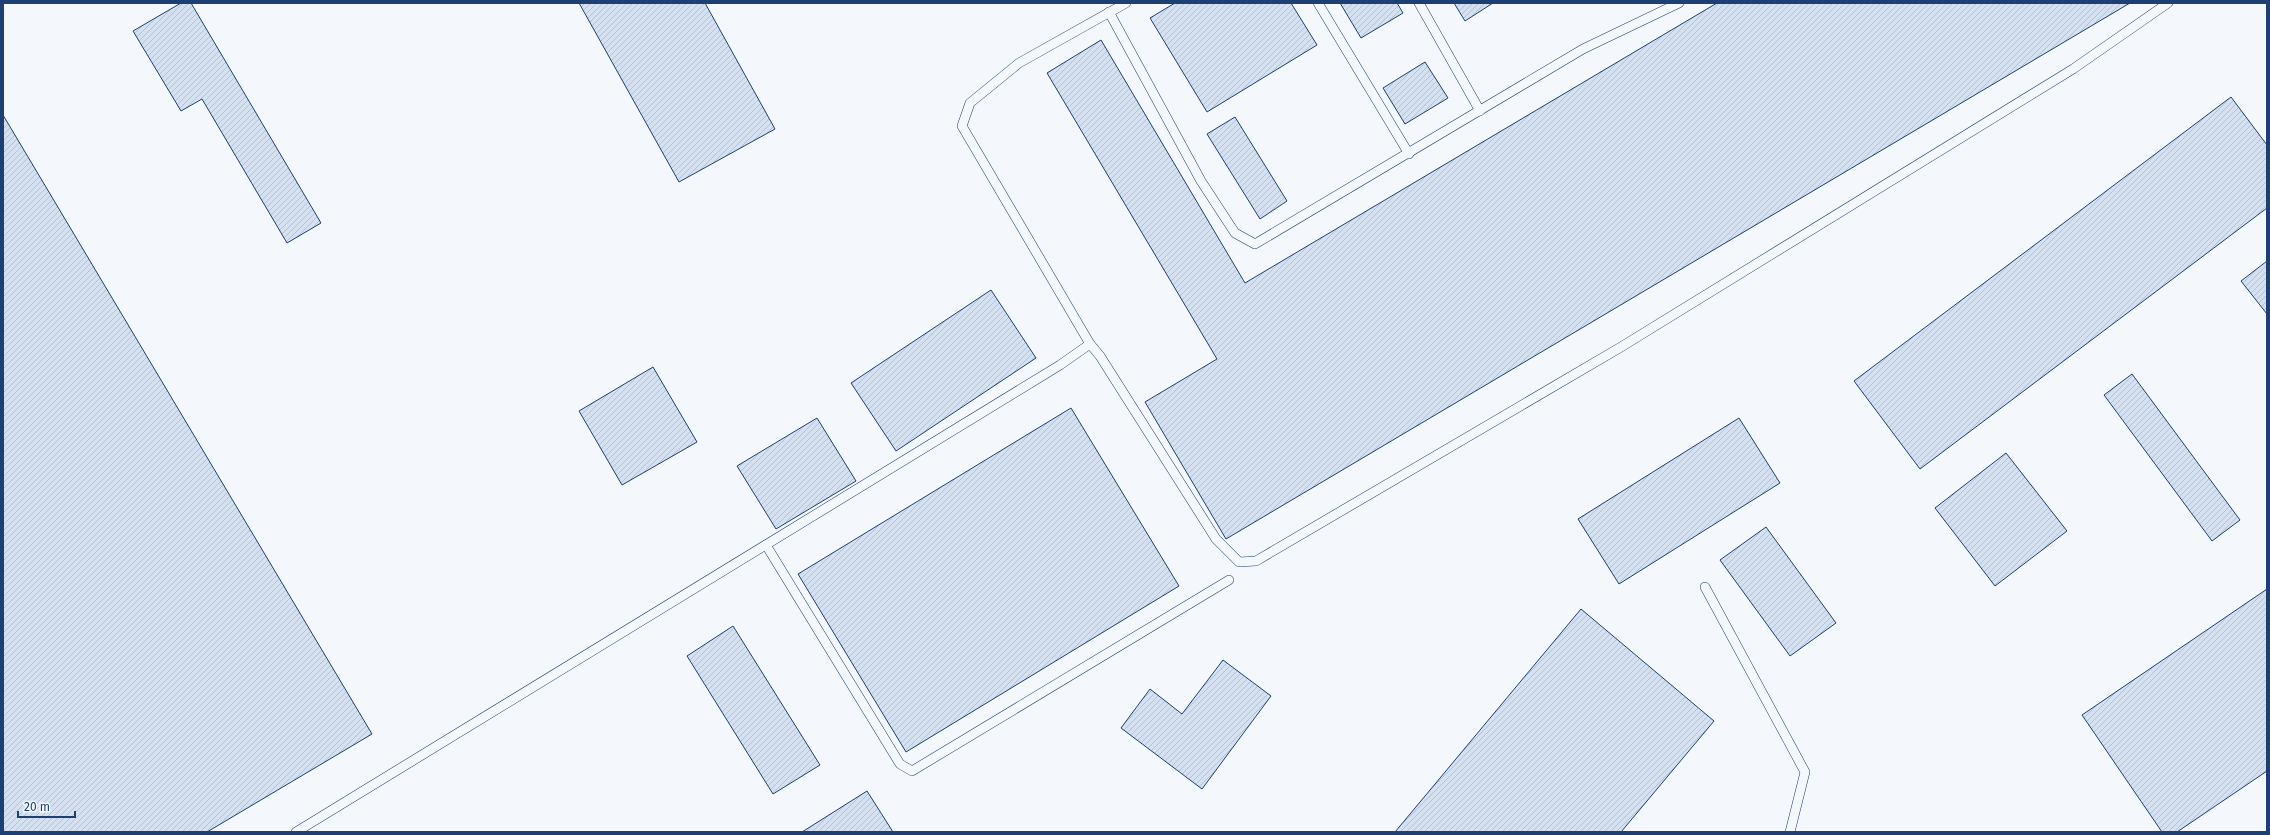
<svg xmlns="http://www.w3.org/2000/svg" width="2270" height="835" font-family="'Fira Sans',sans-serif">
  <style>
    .building { fill: url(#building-hatch); stroke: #1d3f73 }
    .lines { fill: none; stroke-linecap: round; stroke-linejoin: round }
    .lane-casing { stroke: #1d3f73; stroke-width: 10 }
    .lane { stroke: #f4f7fb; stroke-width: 9 }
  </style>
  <defs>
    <pattern id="building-hatch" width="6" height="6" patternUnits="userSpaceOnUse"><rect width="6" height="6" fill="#d5e0f0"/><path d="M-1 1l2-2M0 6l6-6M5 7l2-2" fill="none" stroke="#b6c1d1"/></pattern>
  </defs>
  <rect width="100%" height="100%" fill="#f4f7fb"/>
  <!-- building -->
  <g class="building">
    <path d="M181,3H191L321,223L287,243L202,99L181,111L133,31Z"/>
    <path d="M579,3H705L775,129L679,182Z"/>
    <path d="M1175,3H1291L1317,45L1207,112L1150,18Z"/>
    <path d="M1340,3H1397L1403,13L1361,38Z"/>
    <path d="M1454,3H1493L1465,21Z"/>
    <path d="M1717,3H2130L1226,539L1145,402L1217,359L1047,73L1101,40L1245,283Z"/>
    <path d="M1425,62L1448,98L1405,124L1383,88Z"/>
    <path d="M2231,97L2267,145V208L1920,469L1854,381Z"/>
    <path d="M3,115L372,734L207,832H3Z"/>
    <path d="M1235,117L1287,201L1260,219L1207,134Z"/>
    <path d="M2267,261V314L2241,281Z"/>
    <path d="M991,290L1036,358L896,451L851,383Z"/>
    <path d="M653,367L697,442L622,485L579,411Z"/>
    <path d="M2132,374L2240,520L2212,541L2104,395Z"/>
    <path d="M1071,408L1179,586L906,752L798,574Z"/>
    <path d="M817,418L856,481L776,529L737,466Z"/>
    <path d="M1739,418L1780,483L1619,584L1578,519Z"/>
    <path d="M2006,453L2067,531L1995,586L1935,508Z"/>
    <path d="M1766,527L1836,623L1790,656L1720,560Z"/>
    <path d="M2267,589V771L2177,832H2162L2082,715Z"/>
    <path d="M1581,609L1714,721L1621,832H1395Z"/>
    <path d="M733,626L820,765L773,794L687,656Z"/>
    <path d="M1223,660L1271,696L1202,789L1121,728L1150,689L1182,714Z"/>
    <path d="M867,791L893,832H802Z"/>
  </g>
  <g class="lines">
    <defs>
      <g id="lane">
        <path d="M1318,3L1409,154"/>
        <path d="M1419,3L1480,111"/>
        <path d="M1109,12L1201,181L1235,233L1255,244L1583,49L1679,3"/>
        <path d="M1090,344L962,126L970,103L1019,63L1126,3"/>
        <path d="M766,545L900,764L912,771L1229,580"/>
        <path d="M1705,587L1805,772L1790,832"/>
        <path d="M296,832L1060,365L1090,344L1100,356L1216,539L1239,562L1256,561L1621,347L2073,69L2168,3"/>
      </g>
    </defs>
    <!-- lane casing -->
    <use href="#lane" class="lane-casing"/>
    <!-- lane -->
    <use href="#lane" class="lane"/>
  </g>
  <!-- border -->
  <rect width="2270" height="835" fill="none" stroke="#1d3f73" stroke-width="8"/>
  <!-- scale -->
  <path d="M18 811v6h57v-6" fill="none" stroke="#1d3f73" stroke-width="2"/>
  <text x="24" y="811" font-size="12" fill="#1d3f73" stroke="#f4f7fb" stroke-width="3" paint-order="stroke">20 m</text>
</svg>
